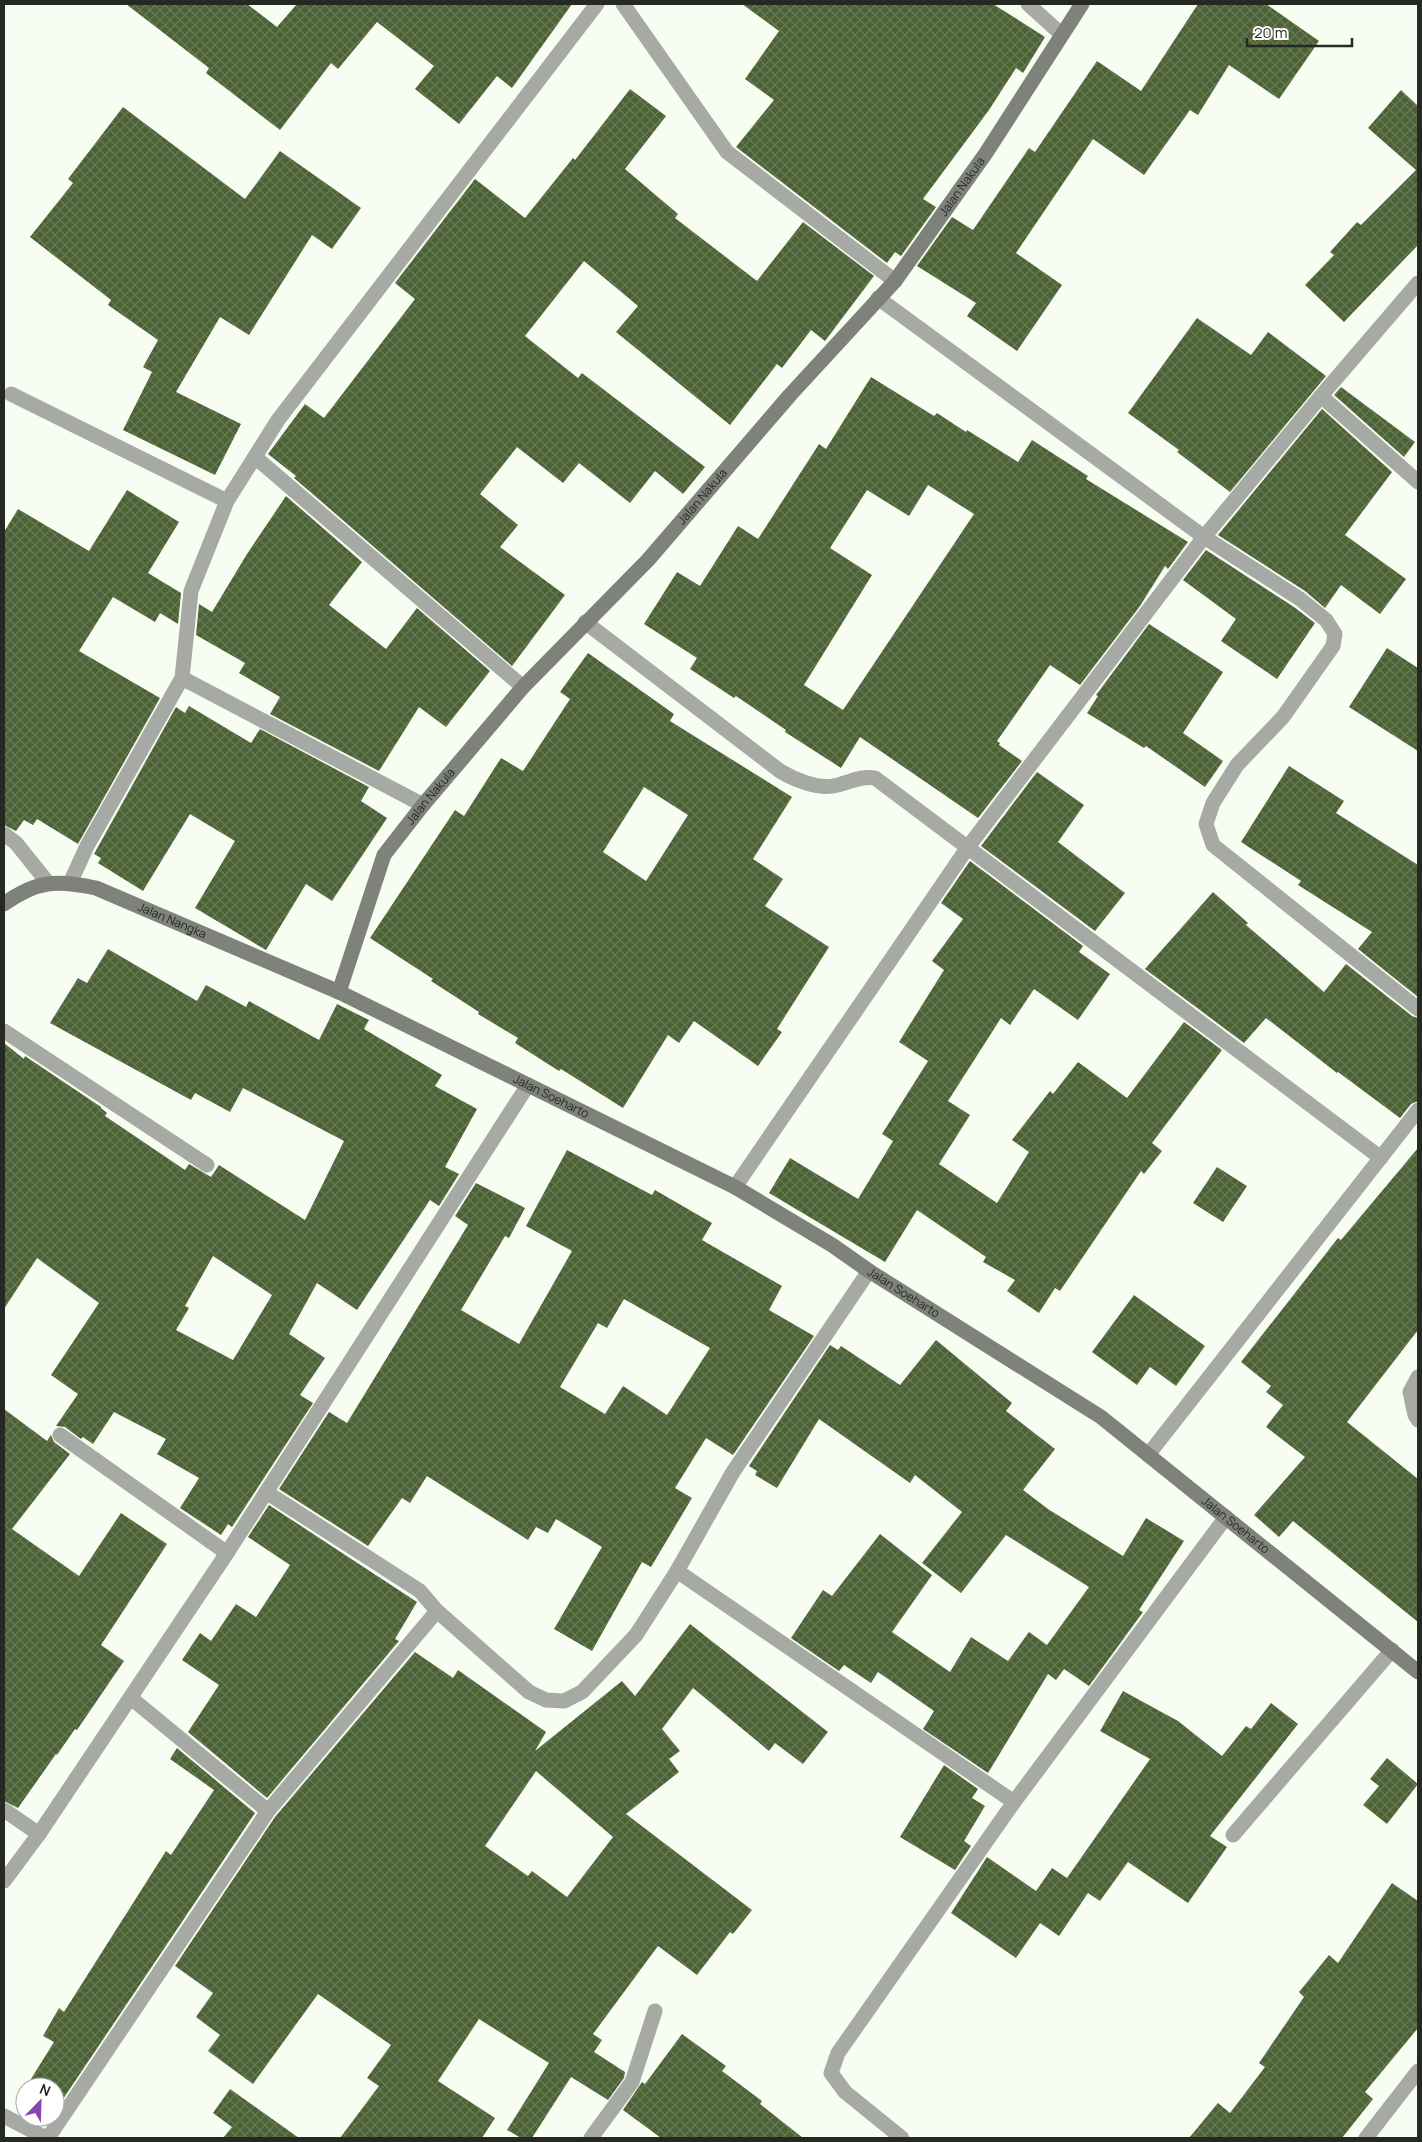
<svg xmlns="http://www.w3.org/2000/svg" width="1422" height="2142" font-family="Manrope,sans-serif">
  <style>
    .building { fill: url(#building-cross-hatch); fill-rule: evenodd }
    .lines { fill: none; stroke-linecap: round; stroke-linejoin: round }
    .lane { stroke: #a6a9a4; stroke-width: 15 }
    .street { stroke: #a6a9a4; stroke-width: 15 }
    .secondary { stroke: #7e827a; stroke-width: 15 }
    .labels { text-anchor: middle; stroke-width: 5; stroke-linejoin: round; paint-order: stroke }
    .street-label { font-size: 12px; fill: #252823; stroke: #fff }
  </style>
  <defs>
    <pattern id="building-cross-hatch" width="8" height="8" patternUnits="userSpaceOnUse" patternTransform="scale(1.25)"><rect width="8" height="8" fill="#4b6235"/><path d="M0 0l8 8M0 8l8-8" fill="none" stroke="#687957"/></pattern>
  </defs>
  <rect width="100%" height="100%" fill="#f7fef1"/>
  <!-- building -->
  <g class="building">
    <path d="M126,4H247L277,27L297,4H572L512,88L497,76L459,124L415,89L434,66L377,22L338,69L331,63L280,130L206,73L209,68Z"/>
    <path d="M742,4H993L1045,37L1023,73L1016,68L989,110L923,199L936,207L901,256L895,252L887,263L736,147L774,100L745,79L779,31Z"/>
    <path d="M1198,4H1266L1319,41L1279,99L1229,65L1198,115L1190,110L1144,175L1093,139L1016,253L1062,285L1017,351L967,316L976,303L917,266L952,217L973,230L1029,148L1035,152L1097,61L1141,91Z"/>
    <path d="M630,89L666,116L625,169L678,214L675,218L757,281L803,222L874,276L825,341L811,330L782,368L777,364L730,425L616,332L638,306L584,261L525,336L578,378L582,373L705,467L683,494L655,471L630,503L579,463L563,483L517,447L480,494L518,525L500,547L565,595L512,666L294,478L296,476L268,454L305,404L324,418L415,299L395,283L475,179L525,218L573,158L575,160Z"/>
    <path d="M1401,90L1418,106V245L1344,322L1305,285L1334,255L1330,252L1357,222L1361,225L1416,170L1368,128Z"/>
    <path d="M123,107L245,199L280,151L361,208L332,249L312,235L249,335L220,317L176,392L241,424L215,475L123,430L152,372L143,367L158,340L108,305L111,300L30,237L73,183L68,179Z"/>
    <path d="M1197,318L1251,355L1268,332L1326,376L1230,492L1177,452L1179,450L1128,413Z"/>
    <path d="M871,377L934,416L937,413L966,432L967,430L1018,462L1032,440L1088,476L1086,479L1188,542L1168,569L1165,566L1140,606L1080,685L1050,665L997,741L1000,743L999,745L1022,761L978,818L860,737L841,768L785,732L786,730L736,696L734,698L690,669L697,658L644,624L677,572L700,586L738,526L758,539L819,444L826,449ZM928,485L974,514L843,710L804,685L872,575L830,548L867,490L909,516Z"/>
    <path d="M1341,387L1415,442L1404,457L1334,395Z"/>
    <path d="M1322,409L1392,472L1345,535L1406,579L1380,614L1341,585L1325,608L1305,591L1218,535Z"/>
    <path d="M127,490L179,522L148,573L181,593L178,624L160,613L155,622L113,597L79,651L160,698L78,844L37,819L33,825L24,820L16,831L4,825V532L18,509L89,551Z"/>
    <path d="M286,496L362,562L329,605L386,649L417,608L490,671L446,727L419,707L379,771L270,714L280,697L239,673L245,663L196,635L199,604L212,612L247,554Z"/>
    <path d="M1206,550L1294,607L1315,623L1277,679L1221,641L1236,619L1183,580Z"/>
    <path d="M1149,624L1223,672L1183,733L1223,761L1205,787L1146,746L1144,748L1087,713L1098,696L1096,695Z"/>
    <path d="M1387,648L1418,668V751L1349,707Z"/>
    <path d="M588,653L674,714L670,721L792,797L753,859L783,879L765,906L829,947L777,1029L782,1032L758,1066L694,1021L679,1043L668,1035L623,1108L561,1069L559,1071L515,1043L518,1038L478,1014L479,1012L431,981L433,979L370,938L455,810L464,816L501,758L523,771L570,699L560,692ZM644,787L688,815L646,881L603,852Z"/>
    <path d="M189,706L251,743L260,729L369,787L361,801L387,818L332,901L306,884L266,950L195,908L235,841L190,814L143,891L98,863L101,858L94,854L176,707L185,713Z"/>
    <path d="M1289,766L1344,801L1336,813L1418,865V997L1358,949L1372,932L1298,885L1301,881L1241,842Z"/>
    <path d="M1037,772L1084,805L1058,842L1125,893L1095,931L981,846Z"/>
    <path d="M970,861L1083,946L1079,952L1110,974L1078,1020L1034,989L1010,1025L1001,1018L948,1101L970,1115L939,1164L997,1203L1029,1152L1012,1140L1050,1091L1053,1094L1078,1062L1127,1098L1184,1022L1222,1050L1152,1143L1162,1151L1144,1174L1141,1171L1060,1291L1055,1288L1039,1313L1007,1291L1015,1280L983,1262L986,1257L917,1210L885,1262L769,1193L790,1158L858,1199L893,1141L882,1134L928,1061L899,1042L944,970L932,961L963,919L941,903Z"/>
    <path d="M1213,892L1248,923L1246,925L1324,992L1346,964L1412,1016L1418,1018V1101L1411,1104L1400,1118L1338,1072L1337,1073L1266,1018L1244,1043L1145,969Z"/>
    <path d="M108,949L197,1001L206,985L246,1007L249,1001L319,1040L337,1004L369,1020L364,1029L442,1075L435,1086L477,1109L445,1167L459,1174L439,1206L430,1200L357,1310L317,1283L289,1334L325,1358L300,1395L313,1403L232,1527L228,1524L221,1535L180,1508L199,1478L157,1454L166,1439L114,1412L93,1444L83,1437L81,1439L65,1427L56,1426L78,1394L51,1375L99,1303L37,1258L4,1309V1043L24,1059L25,1056L101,1107V1108L107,1113L105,1116L185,1170L189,1164L211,1177L219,1165L305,1220L344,1141L243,1088L230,1112L195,1093L191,1100L50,1023L78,978L87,983ZM213,1256L272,1295L233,1360L176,1330L189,1308L185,1306Z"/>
    <path d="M1418,1148V1330L1347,1422L1418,1479V1622L1293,1521L1279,1537L1254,1515L1305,1457L1266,1427L1283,1405L1266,1392L1271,1386L1241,1362L1338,1238L1341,1240Z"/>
    <path d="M567,1150L652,1195L655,1190L712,1223L702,1240L782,1286L769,1310L814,1336L733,1455L706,1438L675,1488L692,1498L651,1567L642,1562L592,1651L554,1629L602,1547L556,1519L548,1533L536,1527L528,1540L427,1476L410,1503L402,1498L368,1546L279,1489L329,1412L347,1423L468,1225L455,1216L476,1183L525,1208L509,1238L505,1236L461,1310L519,1344L572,1251L526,1226ZM624,1299L710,1348L667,1415L623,1386L605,1414L560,1387L598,1323L607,1328Z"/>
    <path d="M1217,1167L1247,1186L1223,1222L1193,1203Z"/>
    <path d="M1134,1295L1205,1346L1176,1386L1150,1367L1137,1385L1092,1352Z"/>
    <path d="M936,1340L1012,1403L1006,1411L1055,1449L1023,1490L1048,1509L1123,1556L1146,1518L1184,1541L1139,1610L1143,1612L1089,1686L1064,1669L1056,1680L1048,1674L988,1773L923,1729L934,1711L878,1672L871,1683L844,1665L839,1671L791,1638L823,1590L832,1596L880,1534L932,1575L892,1632L950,1672L971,1637L1008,1661L1029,1632L1047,1645L1089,1587L1006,1535L961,1593L922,1563L962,1512L915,1475L910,1483L819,1419L777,1488L755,1475L757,1471L749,1466L830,1345L838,1350L841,1346L900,1385Z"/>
    <path d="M4,1409L47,1441L51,1435L54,1442L70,1454L12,1529L79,1576L121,1513L167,1544L101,1645L124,1661L77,1730L75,1729L57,1755L56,1754L18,1808L4,1801Z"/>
    <path d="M269,1505L417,1602L395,1639L399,1641L267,1798L188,1732L219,1685L182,1660L200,1633L211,1641L236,1604L256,1617L290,1565L248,1537Z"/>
    <path d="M690,1624L828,1732L803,1764L775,1743L769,1751L693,1688L662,1729L680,1751L669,1759L679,1772L626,1814L752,1910L733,1934L730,1932L697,1975L658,1946L593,2034L602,2040L594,2052L625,2072L624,2078L608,2100L571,2077L532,2138H521L507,2130L549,2063L479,2019L438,2081L495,2118L482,2138H340L379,2086L367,2078L391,2045L318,1994L253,2084L208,2051L220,2035L196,2017L213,1993L175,1966L275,1817L415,1652L453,1678L458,1670L546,1732L535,1751L622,1681L635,1696ZM536,1771L613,1837L567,1897L532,1871L528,1876L485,1846Z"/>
    <path d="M1123,1691L1178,1721L1222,1756L1246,1726L1251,1729L1271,1703L1298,1724L1210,1836L1227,1847L1188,1903L1128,1862L1100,1901L1088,1893L1059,1936L1040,1923L1016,1958L951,1913L987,1857L1036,1891L1052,1868L1067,1878L1150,1759L1100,1731Z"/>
    <path d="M177,1748L255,1813L55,2111V2087H26L54,2042L43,2036L59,2008L64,2012L166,1851L171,1855L214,1790L170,1759Z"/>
    <path d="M1387,1758L1418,1784L1387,1824L1363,1805L1379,1786L1370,1779Z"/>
    <path d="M944,1765L978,1789L972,1798L985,1806L964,1841L971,1846L955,1870L900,1837Z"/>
    <path d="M1392,1883L1418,1901V2028L1365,2092L1373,2099L1342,2138H1189L1218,2103L1230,2113L1265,2067L1259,2063L1304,1997L1299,1992L1329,1955L1338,1963Z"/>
    <path d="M682,2034L726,2066L722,2071L762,2101L760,2104L803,2138H661L623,2110L642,2082L645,2084Z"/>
    <path d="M230,2089L299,2138H223L232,2127L213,2113Z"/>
  </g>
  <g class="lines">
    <!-- lane -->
    <path class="lane" d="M1418,1377L1410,1392L1415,1415L1418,1420"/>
    <!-- street -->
    <g class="street">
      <path d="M623,4L727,152L895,281"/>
      <path d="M1028,4L1061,34"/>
      <path d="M878,298L1204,537L1300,599L1326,620L1335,634L1333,646L1283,717L1237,765L1213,803L1206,824L1213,845L1418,1009"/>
      <path d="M11,394L227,501"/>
      <path d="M1321,396L1418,482"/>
      <path d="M255,457L523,687"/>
      <path d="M585,622L780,771C793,779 817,789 833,786C846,784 861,775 875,778L1381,1158"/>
      <path d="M182,678L423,805"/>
      <path d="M4,834L16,843L48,883"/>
      <path d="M70,883L87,846L182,678L191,591L227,501L278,420L597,4"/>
      <path d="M4,1031L207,1165"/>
      <path d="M735,1187L968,847L1204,537L1321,396L1418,283"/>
      <path d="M60,1435L227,1553"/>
      <path d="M1148,1455L1418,1110"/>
      <path d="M266,1492L420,1591L437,1611L529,1692L546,1700L564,1701L582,1692L636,1635L677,1571L733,1472L869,1271"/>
      <path d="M677,1571L1014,1802"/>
      <path d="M131,1698L268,1811"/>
      <path d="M4,1810L39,1834"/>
      <path d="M1233,1835L1392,1650"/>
      <path d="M4,1881L39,1834L227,1553L528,1085"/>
      <path d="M4,2116L46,2138"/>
      <path d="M48,2138L268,1811L437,1611"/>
      <path d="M591,2138L632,2082L655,2011"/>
      <path d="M902,2138L845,2092L831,2073L838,2053L1014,1802L1226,1517"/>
      <path d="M1366,2138L1418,2071"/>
    </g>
    <!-- secondary -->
    <g class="secondary">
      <path id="s1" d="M4,904C37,880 57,880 96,888L339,992L735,1187L832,1245L869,1271L1101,1417L1418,1672"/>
      <path id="s2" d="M339,992L384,855L423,805L523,687L648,560L790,395L895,281L986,153L1082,4"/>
    </g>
  </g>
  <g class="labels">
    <!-- street labels -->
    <g class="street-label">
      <text dy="4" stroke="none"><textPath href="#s2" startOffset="1029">Jalan Nakula</textPath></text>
      <text dy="4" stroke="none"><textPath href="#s2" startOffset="624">Jalan Nakula</textPath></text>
      <text dy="4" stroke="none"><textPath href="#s2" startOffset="219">Jalan Nakula</textPath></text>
      <text dy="4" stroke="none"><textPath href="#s1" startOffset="180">Jalan Nangka</textPath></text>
      <text dy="4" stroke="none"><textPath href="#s1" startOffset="598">Jalan Soeharto</textPath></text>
      <text dy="4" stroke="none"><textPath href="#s1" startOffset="1002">Jalan Soeharto</textPath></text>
      <text dy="4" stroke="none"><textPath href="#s1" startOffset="1408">Jalan Soeharto</textPath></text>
    </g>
  </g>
  <!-- border -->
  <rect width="1422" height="2142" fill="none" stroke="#252823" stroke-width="10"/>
  <!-- north arrow -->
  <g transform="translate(40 2102) rotate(23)"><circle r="24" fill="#ffffff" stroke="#a8a9a7"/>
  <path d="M0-4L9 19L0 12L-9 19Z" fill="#8a42b5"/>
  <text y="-8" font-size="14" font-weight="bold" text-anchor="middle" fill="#252823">N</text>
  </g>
  <!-- scale -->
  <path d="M1247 38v8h105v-8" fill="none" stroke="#252823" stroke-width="2.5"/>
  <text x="1254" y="38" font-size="15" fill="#252823" stroke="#ffffff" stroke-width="4" paint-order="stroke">20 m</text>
</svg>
